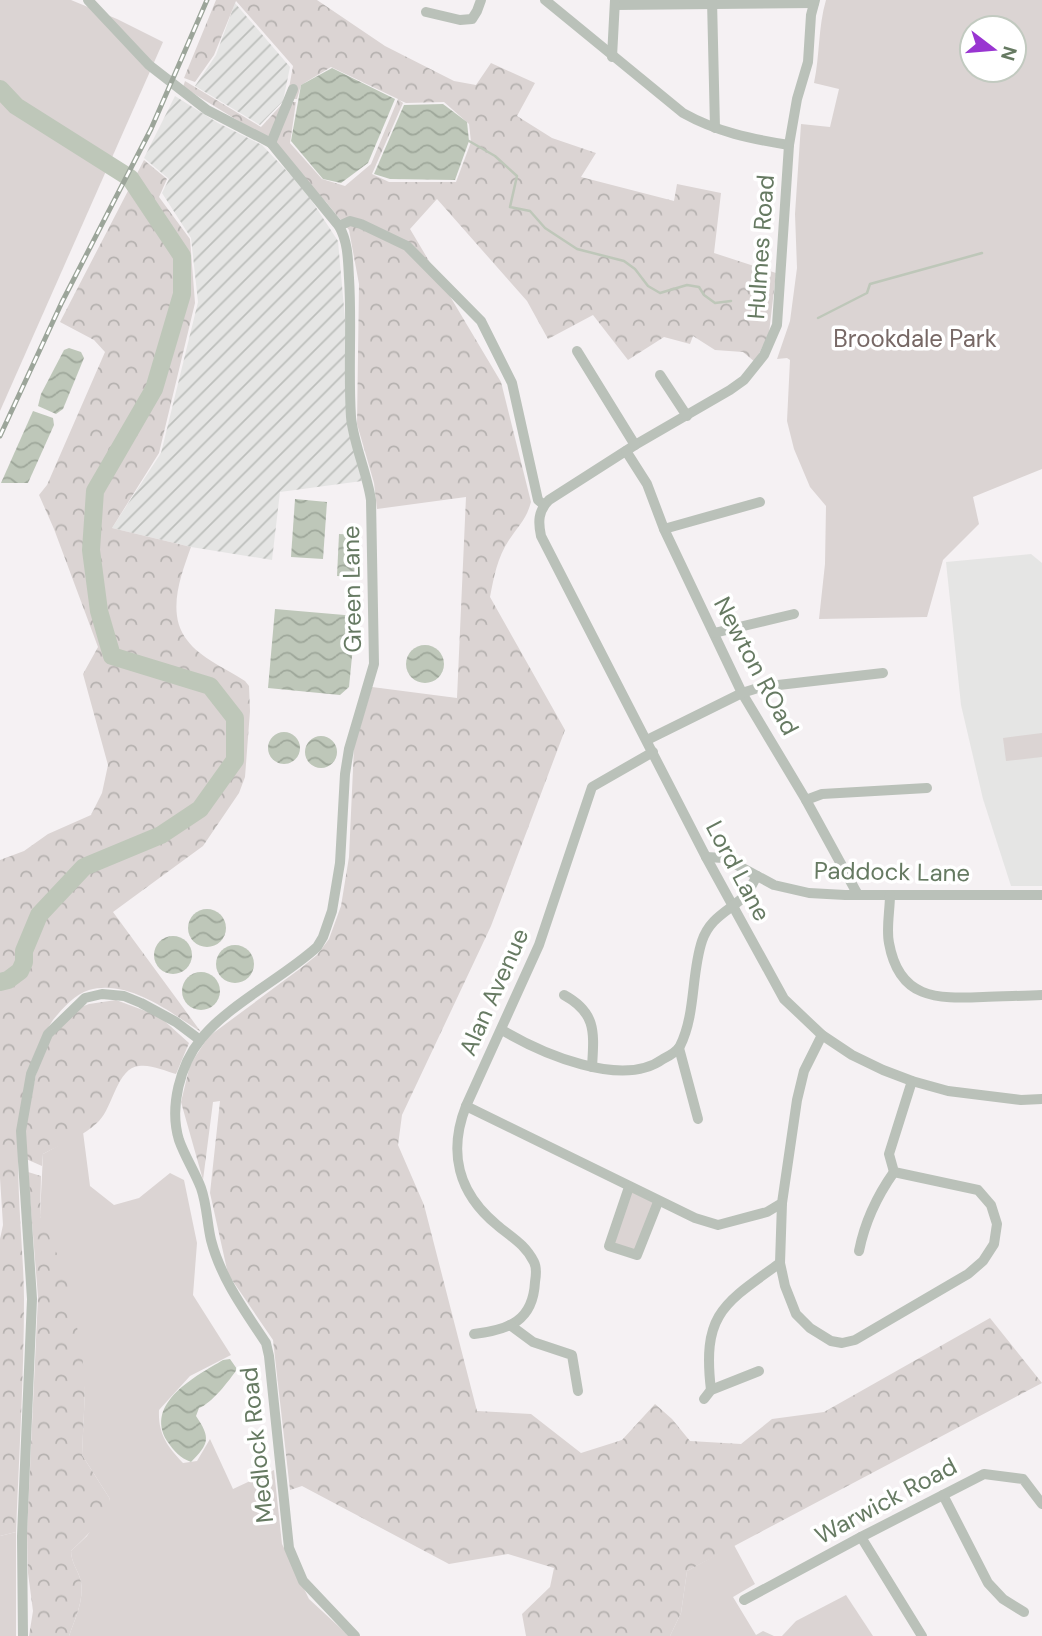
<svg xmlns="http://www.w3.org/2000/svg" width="1042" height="1636" font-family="'DM Sans',sans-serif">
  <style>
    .built { fill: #e5e5e4 }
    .industrial { fill: url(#industrial-furrows) }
    .green { fill: #dbd4d3; fill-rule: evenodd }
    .forest { fill: url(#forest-crowns); fill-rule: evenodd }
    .water { fill: url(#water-waves) }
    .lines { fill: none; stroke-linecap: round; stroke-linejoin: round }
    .stream { stroke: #bec7b9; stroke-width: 2.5 }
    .river { stroke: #bec7b9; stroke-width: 18 }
    .minor { stroke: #bac1b9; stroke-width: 10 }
    .rail-casing { stroke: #9ca59a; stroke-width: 5 }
    .rail { stroke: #fff; stroke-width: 2.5; stroke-dasharray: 8; stroke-linecap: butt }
    .labels { text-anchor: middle; stroke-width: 7; stroke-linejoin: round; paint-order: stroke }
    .street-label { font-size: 24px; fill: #667a62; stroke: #fff }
    .park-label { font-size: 24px; fill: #776865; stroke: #fff }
  </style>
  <defs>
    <pattern id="industrial-furrows" width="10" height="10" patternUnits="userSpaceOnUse" patternTransform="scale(1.75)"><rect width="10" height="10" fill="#e5e5e4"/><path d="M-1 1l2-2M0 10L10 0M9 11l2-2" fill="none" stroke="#bdbfbc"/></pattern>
    <pattern id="forest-crowns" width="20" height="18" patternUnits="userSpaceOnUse" patternTransform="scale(1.75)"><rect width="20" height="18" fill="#dbd4d3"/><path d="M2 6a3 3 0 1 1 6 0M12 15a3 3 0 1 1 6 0" fill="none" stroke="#b5b1af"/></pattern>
    <pattern id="water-waves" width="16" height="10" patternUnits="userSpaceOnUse" patternTransform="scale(1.75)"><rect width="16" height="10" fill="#bec7b9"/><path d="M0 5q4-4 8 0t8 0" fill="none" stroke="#9ea79a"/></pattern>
  </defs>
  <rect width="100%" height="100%" fill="#f5f1f3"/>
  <!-- built -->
  <path class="built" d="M1031,554L1042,563V886H1011L983,799L961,705L946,562Z"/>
  <!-- industrial -->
  <g class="industrial">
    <path d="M235,3L290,67L283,101L260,125L195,86L216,55Z"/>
    <path d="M175,96L218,123L262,145L304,189L338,241L346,330L348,426L362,481L280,492L272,560L191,547L112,528L161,453L198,302L191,238L162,193L169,179L144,158Z"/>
  </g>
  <!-- green -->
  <g class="green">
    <path d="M0,0H71L117,19L163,42L0,411Z"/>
    <path d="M826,0H1042V469L973,497L979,524L943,560L927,617L819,619L825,564L826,506L810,487L794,449L787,421L790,360L787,358L777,359L790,321L797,268L795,214L801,124L830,127L839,89L814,83C820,55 818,27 826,0ZM972,28H1014V70H972Z"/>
    <path d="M1042,733V757L1006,761L1003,738Z"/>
    <path d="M83,1132L90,1186L114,1205L139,1198L170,1173L184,1180L197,1243L193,1295L231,1355L190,1376L159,1410C158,1434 167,1446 183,1463L197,1461L210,1439L233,1489L274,1470L282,1544L309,1599L349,1636H69C75,1619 84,1601 81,1582C79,1571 71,1563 71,1551L87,1536L110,1499L82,1455L85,1390L40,1216L43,1154Z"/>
    <path d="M631,1190L655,1203L635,1250L615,1246V1238Z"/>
    <path d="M16,1532V1636H0V1536Z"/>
    <path d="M734,1545L755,1584L733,1597L756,1635L763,1631L774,1636H670L681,1613L687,1571Z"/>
    <path d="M846,1595L873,1636H782L796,1621Z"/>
  </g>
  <!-- forest -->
  <g class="forest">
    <path d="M216,0H317L385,46L454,81L476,85L491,63L535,83L517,116L552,138L596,153L581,177L674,201L677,184L721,193L714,253L776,273L769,333L755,362L743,352L715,350L693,336L690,344L664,337L628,360L593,315L548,339L527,301L437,199L410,229L501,382L531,502C526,520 519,525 509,540C497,558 494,577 490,597L565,730L491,926L402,1115L398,1145L424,1205L477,1411L531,1414L581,1453L622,1440L655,1404L672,1419L690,1441L741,1444L772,1419L824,1412L990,1318L1042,1383L687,1571L681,1613L670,1636H526L522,1614L550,1587L554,1568L508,1554L449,1564L302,1486L290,1490L273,1340L228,1274L210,1193L220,1101L213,1102L203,1180L181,1102L190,1065L208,1037L301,968L317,955L329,939L341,906L349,857L354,747L372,687L457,698L466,497L377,509L374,483L357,424L359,284L349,230L326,202L255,131L183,87L185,81L261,127L284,102H296L290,143L322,179L345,186L371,164L398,99L331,67L301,85L297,99H287L293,66L236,1L214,55L195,82L184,78ZM399,100L406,103L444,102L469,124L471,142L456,182H389L372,174L403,103Z"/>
    <path d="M144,160L167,179L159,197L190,239L195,303L159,453L112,528L191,547C181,575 166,613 187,640C200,658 227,669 245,681L249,686L250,711L245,777L239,793L203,846L113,912L201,1032C170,1012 128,979 89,990C74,995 62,1009 53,1020C0,1097 23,1207 24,1298C24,1376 19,1455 16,1532L0,1536V1239L3,1225L0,1178V860L24,851L48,834L91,815L102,793L108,765L83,674L98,647L54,529L39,495L47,485L105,352L94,340L60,322Z"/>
    <path d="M116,1000L159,1016L189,1043L176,1074C166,1071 150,1064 139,1066C117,1068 113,1107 99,1121C85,1136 61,1144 43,1154L42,1166L26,1159L25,1123L38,1066L52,1036L81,1007L89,1004Z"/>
    <path d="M28,1172L41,1176L40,1216L66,1274L82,1351L85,1390L82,1455L110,1499C103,1520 87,1536 71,1551C71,1563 79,1571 81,1582C84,1601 75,1619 69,1636H29L33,1611L28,1573L27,1533L38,1297Z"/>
  </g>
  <!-- water -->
  <g class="water">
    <path d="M332,68L395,99L368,163L341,183L323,179L291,141L301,85Z"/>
    <path d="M443,104L467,122L469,141L455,180L390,179L374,174L404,105Z"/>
    <path d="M69,348L81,352L84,358L63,409L56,414L38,406L41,394L64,350Z"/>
    <path d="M33,411L53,418L54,425L28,483H1Z"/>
    <path d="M295,499L327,502L323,559L291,557Z"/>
    <path d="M339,534L359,535L356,577L337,576Z"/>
    <path d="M275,609L356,616L349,687L340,695L268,688Z"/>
    <circle cx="425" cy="664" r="19"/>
    <circle cx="284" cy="748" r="16"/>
    <circle cx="321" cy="752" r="16"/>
    <circle cx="207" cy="928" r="19"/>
    <circle cx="173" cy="955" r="19"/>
    <circle cx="235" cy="964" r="19"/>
    <circle cx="201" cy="991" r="19"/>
    <path d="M230,1359L237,1369C230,1380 211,1404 199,1408L196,1416C211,1438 209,1444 191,1462C180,1458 174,1451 167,1441C144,1403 196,1376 223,1360Z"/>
  </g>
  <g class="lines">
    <!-- stream -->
    <g class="stream">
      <path d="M469,141L495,156L517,176L510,207L530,211L545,228L577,249L624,261L635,269L648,286L660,293L687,285L699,287L704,295L715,303L731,301"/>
      <path d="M818,318L867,293L870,284L982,253"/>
    </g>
    <!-- river -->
    <path class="river" d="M0,89L16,106L130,178L182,256V294L154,389L95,491L91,550L99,611L112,656L210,686L235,718V760L200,809L161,835L84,867L39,915L24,951V962L20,971L8,980L0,982"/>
    <!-- minor -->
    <g class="minor">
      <path d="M88,0L149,65L207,110L271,143L339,226C348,242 348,259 349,278C352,324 348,371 351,417C353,442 367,473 371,500L374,664L349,749L345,774L340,863L332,911L323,937L317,947C283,978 229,1004 201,1039C180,1065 169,1107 179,1140C185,1157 195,1172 201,1188C207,1205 207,1223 211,1240C221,1279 245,1311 266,1343L269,1356L289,1548L303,1581L355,1636"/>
      <path d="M545,0L683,113C717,132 751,139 789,145"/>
      <path d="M712,0L715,128"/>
      <path d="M815,0L811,15L808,62L797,99L789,145L777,325L764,355L744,380L730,390L635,445L549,500C538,511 538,522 541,536L706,857L784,999L822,1035L852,1055L883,1070L912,1081L948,1091L1021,1100L1042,1099"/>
      <path d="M615,5L814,3"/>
      <path d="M426,12L460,20L472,19L477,11L481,0"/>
      <path d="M612,57L615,0"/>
      <path d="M271,143L293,89"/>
      <path d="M339,226L350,221L361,224L407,246L481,321L512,383L538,500L544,505"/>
      <path d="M577,351L635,445"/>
      <path d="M660,375L687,416"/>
      <path d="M626,451L647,484L664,529L742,693L806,800L858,895"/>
      <path d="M664,529L760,502"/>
      <path d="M714,633L794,614"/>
      <path d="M647,740L742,693L761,687L883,673"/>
      <path d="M653,752L592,787L539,945L466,1106L695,1218L718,1225L767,1212L782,1203L797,1100L804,1071L822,1035"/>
      <path d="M806,800L822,794L927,788"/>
      <path d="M706,857L724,858L774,885L809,893L845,895H1042"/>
      <path d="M890,895C890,910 886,929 889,943C899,999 936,999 983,997C1003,996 1022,996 1042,995"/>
      <path d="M564,995C597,1013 594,1033 592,1067"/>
      <path d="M502,1030C541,1053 622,1089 663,1059C669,1056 677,1052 680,1046C696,1014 691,974 702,941C710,917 729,911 746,895C750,890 753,882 757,876"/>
      <path d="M679,1048L698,1119"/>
      <path d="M466,1106C448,1152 458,1193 497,1225C511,1237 525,1244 534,1262C537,1268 536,1276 535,1282C533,1321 509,1330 474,1334"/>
      <path d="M629,1187L609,1246L637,1255L658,1202"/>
      <path d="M782,1203L780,1263L785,1286L796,1314L810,1328L831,1341L842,1343L855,1340L968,1274L983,1261L994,1244L997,1224L991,1205L978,1190L894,1172L889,1154L912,1081"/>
      <path d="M859,1251C865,1221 877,1196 894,1172"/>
      <path d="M510,1325L533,1342L572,1355L578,1391"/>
      <path d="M711,1390C702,1314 723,1304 780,1263"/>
      <path d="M704,1399L711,1390L759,1371"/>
      <path d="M943,1495L988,1583L1003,1599L1024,1612"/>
      <path d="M861,1537L922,1636"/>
      <path d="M744,1600L861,1537L984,1474L1023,1479L1042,1504"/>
      <path d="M23,1636L22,1536L32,1299L21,1131L31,1074L48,1034L85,998L102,994L124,996L141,1003L176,1022L200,1040"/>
    </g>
    <defs>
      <path id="rail" d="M0,436L62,302L151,129L207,0"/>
    </defs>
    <!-- rail casing -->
    <use href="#rail" class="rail-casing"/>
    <!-- rail -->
    <use href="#rail" class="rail"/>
  </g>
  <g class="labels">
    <!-- street labels -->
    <g class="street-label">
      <text transform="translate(761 247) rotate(-86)" y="8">Hulmes Road</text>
      <text transform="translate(352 589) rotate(-91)" y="8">Green Lane</text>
      <text transform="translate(756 666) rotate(62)" y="8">Newton ROad</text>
      <text transform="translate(738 871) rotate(62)" y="8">Lord Lane</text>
      <text transform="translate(892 872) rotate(1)" y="8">Paddock Lane</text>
      <text transform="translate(494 992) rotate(-66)" y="8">Alan Avenue</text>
      <text transform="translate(257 1445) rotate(-96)" y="8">Medlock Road</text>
      <text transform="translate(886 1501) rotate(-28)" y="8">Warwick Road</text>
    </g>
    <!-- park labels -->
    <g class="park-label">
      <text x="915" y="347">Brookdale Park</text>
    </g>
  </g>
  <!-- north arrow -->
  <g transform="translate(993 49) rotate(106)"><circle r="33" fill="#ffffff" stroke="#c2cac0" stroke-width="2"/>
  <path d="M0-5L12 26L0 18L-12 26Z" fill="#9935d1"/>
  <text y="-10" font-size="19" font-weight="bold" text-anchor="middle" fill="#667a62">N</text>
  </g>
</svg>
